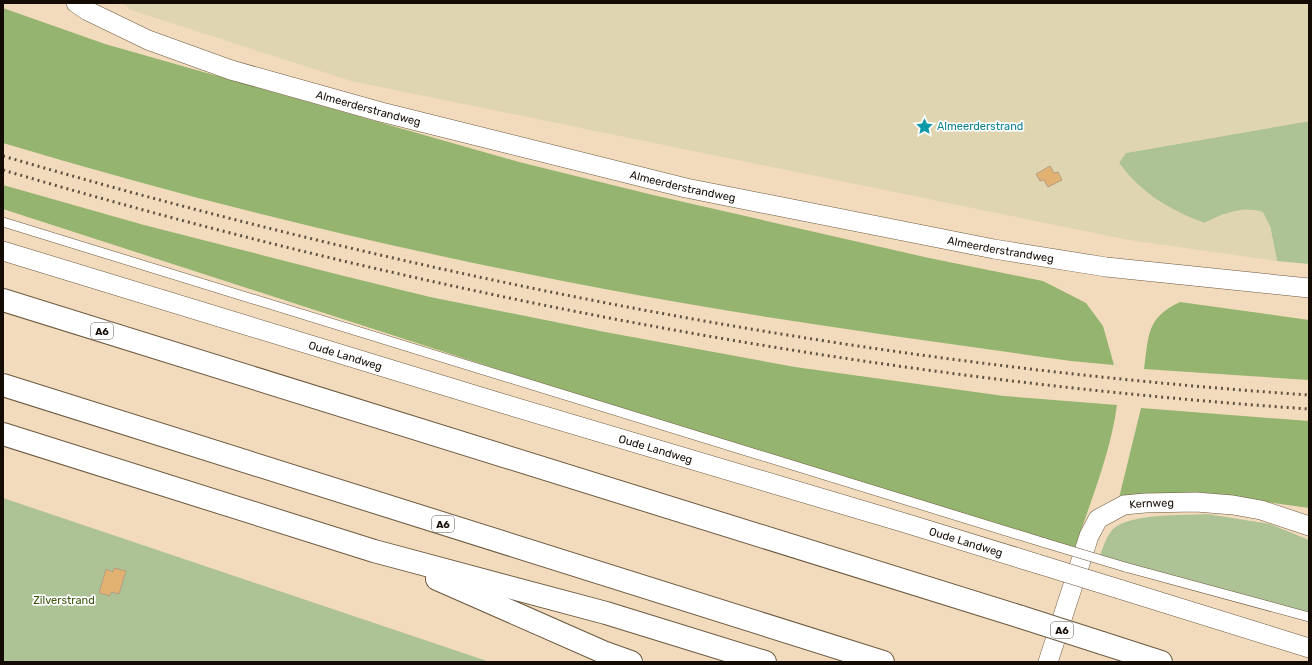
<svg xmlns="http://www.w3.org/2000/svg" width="1312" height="665" font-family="Rubik,sans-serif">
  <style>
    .green { fill: #adc295 }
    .forest { fill: #95b46f }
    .sand { fill: #dfd5b1 }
    .building { fill: #e1b271; stroke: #b49e82 }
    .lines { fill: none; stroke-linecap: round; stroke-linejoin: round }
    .lane-casing { stroke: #6c593f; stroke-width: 10 }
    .street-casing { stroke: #6c593f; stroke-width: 20 }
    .highway-casing { stroke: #6c593f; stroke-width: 24 }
    .lane { stroke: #fff; stroke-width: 9 }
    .street { stroke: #fff; stroke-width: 19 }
    .highway { stroke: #fff; stroke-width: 22 }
    .rail { stroke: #605344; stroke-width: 3; stroke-dasharray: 2 4; stroke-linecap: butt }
    .lane-bridge-casing { stroke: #6c593f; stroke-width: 10; stroke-linecap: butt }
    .street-bridge-casing { stroke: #6c593f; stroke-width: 20; stroke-linecap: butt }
    .highway-bridge-casing { stroke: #6c593f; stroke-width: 24; stroke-linecap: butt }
    .lane-bridge { stroke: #fff; stroke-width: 9 }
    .street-bridge { stroke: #fff; stroke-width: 19 }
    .highway-bridge { stroke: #fff; stroke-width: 22 }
    .labels { text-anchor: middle; stroke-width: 3.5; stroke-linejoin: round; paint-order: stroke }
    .shield { fill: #fff; stroke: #5a554f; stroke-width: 1 }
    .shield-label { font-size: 10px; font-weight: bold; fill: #140c04 }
    .street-label { font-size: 11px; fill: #140c04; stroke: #fff }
    .culture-label { font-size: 11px; fill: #0d838f; stroke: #fff; text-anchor: start }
    .park-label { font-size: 11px; fill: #3c570b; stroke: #fff }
  </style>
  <rect width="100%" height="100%" fill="#f2dbbd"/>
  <!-- green -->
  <g class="green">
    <path d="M1309,121V264L1277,261L1270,226L1224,214L1204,223C1168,209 1142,194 1119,163L1125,153Z"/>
    <path d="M3,498L490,662H3Z"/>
    <path d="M1207,514L1270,524L1309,540V617L1099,558C1102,550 1105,540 1110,533C1123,512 1184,516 1207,514Z"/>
  </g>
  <!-- forest -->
  <g class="forest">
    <path d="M3,8L105,44L519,162L653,195L929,258L1043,281L1086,303L1103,326L1114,365L1071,361C918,339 763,319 610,290C406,252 202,203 3,143Z"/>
    <path d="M3,185L144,225L336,274L430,297L605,332L795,367L1004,396L1117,405C1110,456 1090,502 1074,551L583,397L3,209Z"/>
    <path d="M1180,302L1309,320V380L1144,369C1149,335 1146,318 1180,302Z"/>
    <path d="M1141,408L1309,421V508L1198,492L1119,498Z"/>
  </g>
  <!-- sand -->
  <path class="sand" d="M121,3H1309V121L1126,153L1119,163C1142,194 1168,209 1204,223C1225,214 1240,205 1263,212L1270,226L1277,261L1129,240L351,81L131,10Z"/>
  <!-- building -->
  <g class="building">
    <path d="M1050,166L1054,173L1058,172L1062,180L1048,187L1044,180L1040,181L1036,174Z"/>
    <path d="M114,568L126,571L119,594L111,592L110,596L99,593L106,569L113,572Z"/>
  </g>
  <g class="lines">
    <defs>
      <g id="lane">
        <path d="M3,222L1045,543"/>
        <path d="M1125,567L1309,617"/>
      </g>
      <g id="street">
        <path id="s1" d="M76,3L88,11L148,40L231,70L381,112L686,188L994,249L1106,267L1309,288"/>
        <path id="s2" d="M3,251L501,403L905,523L1038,564"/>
        <path d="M1119,589L1309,648"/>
        <path id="s3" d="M1048,662L1089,536L1098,519L1124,505L1145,503L1196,502L1233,505L1261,510L1309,526"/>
      </g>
      <g id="highway">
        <path d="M3,300L1021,617"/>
        <path d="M3,385L883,662"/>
        <path d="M3,434L374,551L606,613L765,662"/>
        <path d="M437,579L603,652L631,662"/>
        <path d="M1102,643L1161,662"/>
      </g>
    </defs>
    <!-- lane casing -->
    <use href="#lane" class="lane-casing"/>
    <!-- street casing -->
    <use href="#street" class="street-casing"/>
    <!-- highway casing -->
    <use href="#highway" class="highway-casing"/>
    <!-- lane -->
    <use href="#lane" class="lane"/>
    <!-- street -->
    <use href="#street" class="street"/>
    <!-- highway -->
    <use href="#highway" class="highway"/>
    <!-- rail -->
    <g class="rail">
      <path d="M3,156C429,281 866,365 1309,395"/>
      <path d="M3,170C427,296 867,379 1309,409"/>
    </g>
    <defs>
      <path id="lane-bridge" d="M1045,543L1125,567"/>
      <path id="street-bridge" d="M1038,564L1119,589"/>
      <path id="highway-bridge" d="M1021,617L1102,643"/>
    </defs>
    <!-- lane-bridge casing -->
    <use href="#lane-bridge" class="lane-bridge-casing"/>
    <!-- street-bridge casing -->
    <use href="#street-bridge" class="street-bridge-casing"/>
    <!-- highway-bridge casing -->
    <use href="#highway-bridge" class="highway-bridge-casing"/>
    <!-- lane-bridge -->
    <use href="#lane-bridge" class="lane-bridge"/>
    <!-- street-bridge -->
    <use href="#street-bridge" class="street-bridge"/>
    <!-- highway-bridge -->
    <use href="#highway-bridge" class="highway-bridge"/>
  </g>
  <!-- icons -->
  <defs>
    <symbol id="sight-bare" viewBox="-9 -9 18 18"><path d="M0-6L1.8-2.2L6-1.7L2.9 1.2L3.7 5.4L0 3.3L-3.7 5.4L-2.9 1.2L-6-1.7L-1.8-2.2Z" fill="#0f9aa8" stroke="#fff" stroke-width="2.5" paint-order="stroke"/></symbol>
  </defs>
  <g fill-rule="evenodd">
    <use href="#sight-bare" x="912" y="114" width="25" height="25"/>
  </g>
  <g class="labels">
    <!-- shield labels -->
    <g class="shield">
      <rect x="91" y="323" width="22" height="16" rx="3"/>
      <rect x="432" y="516" width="22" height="16" rx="3"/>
      <rect x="1051" y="622" width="22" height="16" rx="3"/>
    </g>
    <g class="shield-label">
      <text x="102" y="335">A6</text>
      <text x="443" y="528">A6</text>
      <text x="1062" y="634">A6</text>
    </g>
    <!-- street labels -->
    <g class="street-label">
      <text dy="4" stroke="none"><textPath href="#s1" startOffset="312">Almeerderstrandweg</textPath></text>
      <text dy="4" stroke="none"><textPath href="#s1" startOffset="636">Almeerderstrandweg</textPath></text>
      <text dy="4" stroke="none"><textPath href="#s1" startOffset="960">Almeerderstrandweg</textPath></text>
      <text dy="4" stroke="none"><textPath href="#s2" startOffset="358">Oude Landweg</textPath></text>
      <text dy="4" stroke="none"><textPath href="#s2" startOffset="682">Oude Landweg</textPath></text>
      <text dy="4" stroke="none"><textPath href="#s3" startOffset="209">Kernweg</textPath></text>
      <text dy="4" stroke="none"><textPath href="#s2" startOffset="1006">Oude Landweg</textPath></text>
    </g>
    <!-- culture labels -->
    <g class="culture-label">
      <text x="937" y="130">Almeerderstrand</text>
    </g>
    <!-- park labels -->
    <g class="park-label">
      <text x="64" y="604">Zilverstrand</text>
    </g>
  </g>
  <!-- border -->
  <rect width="1312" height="665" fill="none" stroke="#140c04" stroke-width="8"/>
</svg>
